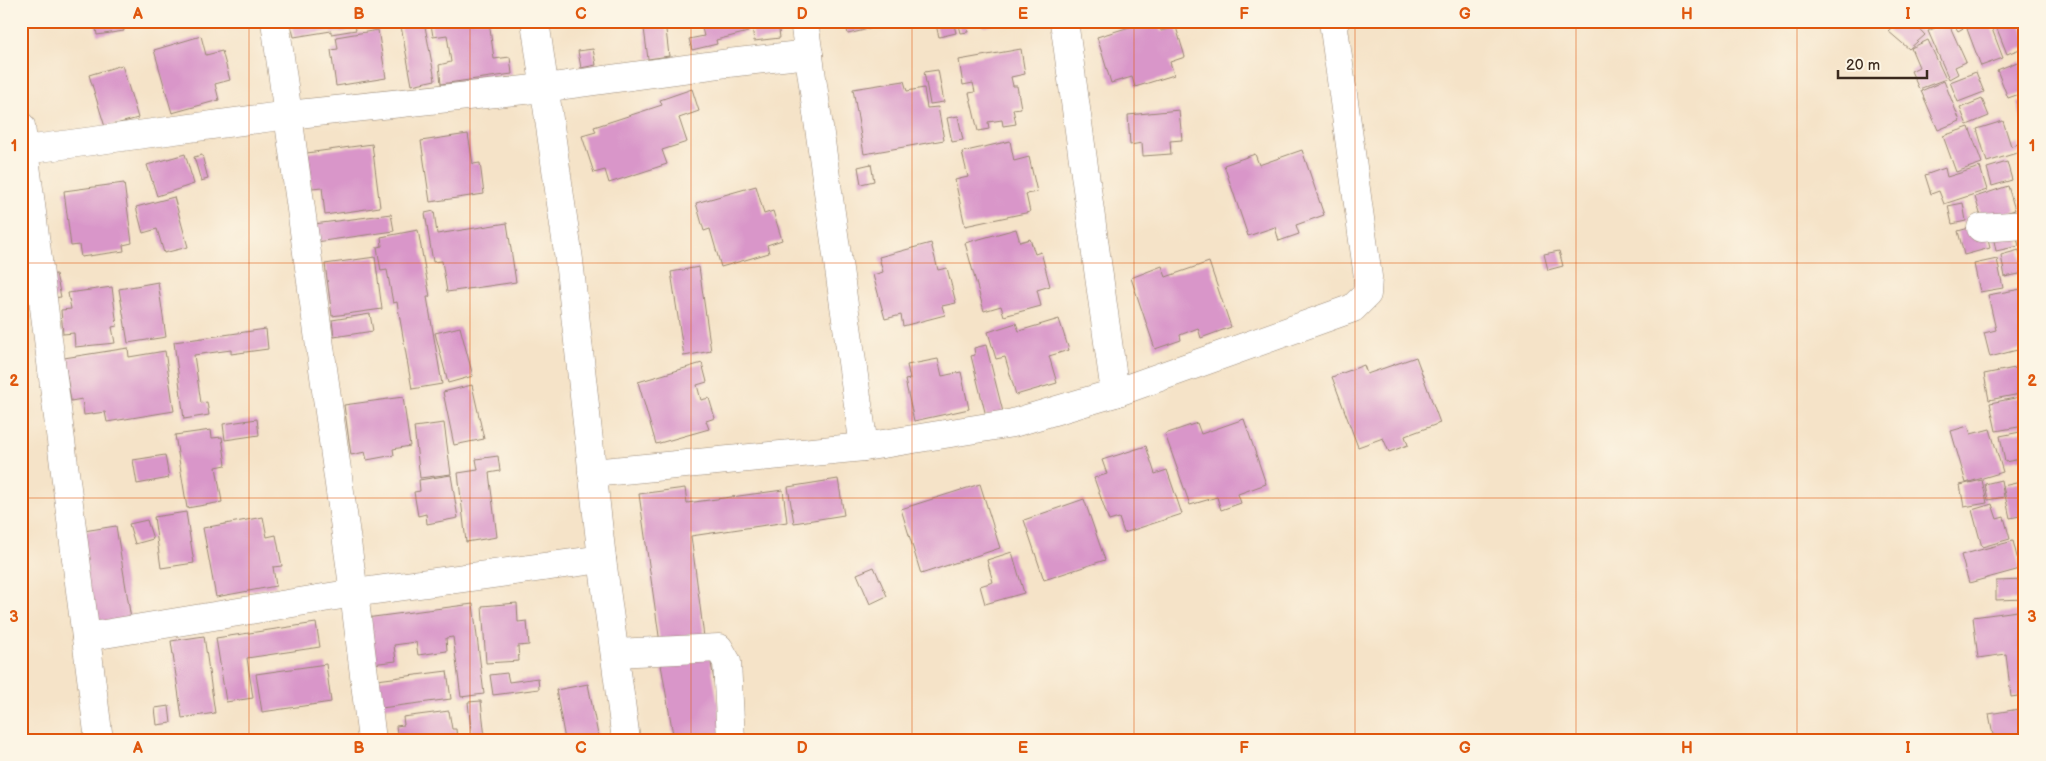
<svg xmlns="http://www.w3.org/2000/svg" width="2046" height="761" font-family="'Balsamiq Sans',sans-serif">
  <style>
    .built { fill: #ebd1eb }
    .building { fill: #d996c9 }
    .lines { fill: none; stroke-linecap: round; stroke-linejoin: round }
    .minor-casing { stroke: #988673; stroke-width: 29 }
    .minor { stroke: #fff; stroke-width: 28 }
    .grid { fill: none; stroke: #df570d; stroke-width: 1; stroke-opacity: 0.55 }
    .neatline { fill: none; stroke: #df570d; stroke-width: 2 }
    .grid-label { font-size: 16px; text-anchor: middle; font-weight: bold; fill: #df570d }
  </style>
  <rect width="100%" height="100%" fill="#fcf5e5"/>
  <filter id="ink" filterUnits="userSpaceOnUse"><feTurbulence type="fractalNoise" baseFrequency=".02" numOctaves="2"/><feDisplacementMap in="SourceGraphic" scale="10" xChannelSelector="R" yChannelSelector="G"/><feConvolveMatrix kernelMatrix="1 2 1 2 8 2 1 2 1" color-interpolation-filters="sRGB"/></filter>
  <filter id="wash" filterUnits="userSpaceOnUse"><feTurbulence type="fractalNoise" baseFrequency=".0096" numOctaves="4" result="noise"/><feDisplacementMap in="SourceGraphic" scale="20" xChannelSelector="R" yChannelSelector="G"/><feGaussianBlur stdDeviation="1.12" result="paint"/><feColorMatrix in="noise" values="0 0 0 0 0 0 0 0 0 0 0 0 0 0 0 0 0 1.4 0 .05"/><feComposite in="paint" operator="in"/></filter>
  <g filter="url(#wash)">
    <rect width="100%" height="100%" fill="#f5e3c8"/>
    <!-- built -->
    <path class="built" d="M21,695L26,740H21Z"/>
    <g id="blocks">
      <!-- building -->
      <g class="building">
        <path d="M95,21H122L124,31L97,35Z"/>
        <path d="M290,21H354L356,30L331,34V31L294,37Z"/>
        <path d="M383,21H396V24L384,26Z"/>
        <path d="M400,21H424L435,80L412,85Z"/>
        <path d="M445,21H489L494,59L510,57L512,74L441,84L439,65L451,62L447,35L433,37L431,24Z"/>
        <path d="M643,21H665L669,56L648,59Z"/>
        <path d="M700,21H745L748,32L716,40L717,44L692,50L689,39L704,36Z"/>
        <path d="M845,21H898V22L848,34Z"/>
        <path d="M935,21H953L956,33L939,37Z"/>
        <path d="M958,21H970L966,23L968,32L961,33Z"/>
        <path d="M982,21H1005V22L984,27Z"/>
        <path d="M1149,21H1158L1161,31L1176,27L1185,57L1170,62L1174,75L1135,87L1132,77L1111,83L1097,37Z"/>
        <path d="M1898,21H1912L1925,35L1909,49L1888,31Z"/>
        <path d="M1952,21H1976L1958,31Z"/>
        <path d="M1989,21L2003,58L1981,66L1967,29Z"/>
        <path d="M1994,21H2019L2025,37V47L2007,54Z"/>
        <path d="M1948,22L1966,62L1955,67L1958,74L1949,79L1928,31Z"/>
        <path d="M778,23L780,38L754,41L752,26Z"/>
        <path d="M378,30L386,78L336,86L331,50L338,49L336,37Z"/>
        <path d="M201,36L206,55L222,51L230,80L215,84L219,100L172,113L154,50Z"/>
        <path d="M1928,40L1946,79L1919,89L1911,71L1919,67L1911,48Z"/>
        <path d="M593,49L596,65L581,68L578,51Z"/>
        <path d="M1021,49L1025,74L1011,77L1013,86H1017L1021,108L1013,109L1016,124L1003,126L1002,120L988,122L989,129L978,131L969,93L975,92L973,83L963,85L959,60Z"/>
        <path d="M2020,61L2025,73V92L2008,98L1997,70Z"/>
        <path d="M122,65L138,118L105,127L89,75Z"/>
        <path d="M938,70L944,102L930,104L924,72Z"/>
        <path d="M1976,72L1984,92L1958,102L1950,82Z"/>
        <path d="M904,81L907,91L924,88L927,108L938,107L944,140L864,154L853,89Z"/>
        <path d="M1944,81L1960,121L1938,130L1921,91Z"/>
        <path d="M692,89L699,111L679,118L687,142L662,150L667,164L609,183L605,170L594,173L582,136L596,132L594,127L662,105L660,100Z"/>
        <path d="M1982,99L1989,116L1967,125L1960,108Z"/>
        <path d="M2025,100V120L2022,121L2017,102Z"/>
        <path d="M1179,110L1182,140L1170,141L1171,154L1143,156L1142,143L1130,145L1128,115Z"/>
        <path d="M958,116L963,140L952,142L947,118Z"/>
        <path d="M2003,121L2011,146L2018,144L2020,152L1987,162L1977,129Z"/>
        <path d="M1969,127L1982,163L1956,172L1943,136Z"/>
        <path d="M468,134L473,164L480,163L484,194L430,202L421,141Z"/>
        <path d="M1010,141L1014,161L1029,157L1037,192L1026,194L1030,212L965,226L955,180L968,177L962,152Z"/>
        <path d="M372,144L380,207L325,215L322,187L312,188L307,153Z"/>
        <path d="M1302,150L1324,215L1296,225L1299,234L1279,241L1275,227L1248,236L1224,165L1255,154L1259,165Z"/>
        <path d="M185,154L194,184L157,196L147,165Z"/>
        <path d="M202,155L208,179L201,181L194,157Z"/>
        <path d="M2007,162L2012,180L1992,186L1987,168Z"/>
        <path d="M871,164L874,181L861,184L858,167Z"/>
        <path d="M1980,167L1987,190L1944,204L1939,191L1931,194L1925,175L1945,168L1947,177Z"/>
        <path d="M124,183L132,243L123,245L124,251L81,257L79,245L71,246L64,191Z"/>
        <path d="M756,186L764,214L773,211L782,240L767,245L769,253L721,267L710,229L704,231L696,203Z"/>
        <path d="M2008,186L2015,210L1982,220L1975,197Z"/>
        <path d="M174,197L188,247L164,253L157,229L143,233L136,207Z"/>
        <path d="M1963,203L1966,221L1952,224L1948,206Z"/>
        <path d="M434,211L437,234L507,223L516,282L447,292L442,261L433,262L425,213Z"/>
        <path d="M391,214L394,231L316,242L314,224Z"/>
        <path d="M2012,216L2019,246L1996,251L1990,220Z"/>
        <path d="M1984,224L1990,248L1964,255L1958,231Z"/>
        <path d="M1016,229L1020,242L1030,239L1035,254L1041,252L1050,286L1037,290L1041,306L1004,316L1001,306L984,311L965,243Z"/>
        <path d="M418,230L430,297H427L442,384L412,389L397,302L393,303L387,270L381,271L377,247L382,246L381,237Z"/>
        <path d="M931,243L938,270L947,268L956,303L942,306L945,315L903,326L901,315L885,319L873,275L883,272L879,257Z"/>
        <path d="M2019,250L2024,273L2005,277L2001,255Z"/>
        <path d="M1559,251L1563,266L1548,270L1544,254Z"/>
        <path d="M375,257L382,309L332,316L325,264Z"/>
        <path d="M1997,259L2003,288L1980,292L1974,264Z"/>
        <path d="M1209,262L1231,327L1201,338L1198,328L1180,335L1181,340L1155,349L1131,278L1162,266L1166,277Z"/>
        <path d="M699,267L711,351L684,356L671,272Z"/>
        <path d="M56,274L61,297L52,298L48,275Z"/>
        <path d="M158,282L166,337L128,343L119,289Z"/>
        <path d="M112,287L117,326L112,327L115,343L75,347L74,333L63,334L61,310L71,309L68,293Z"/>
        <path d="M2021,289L2025,308V348L1990,357L1984,333L1996,330L1988,295Z"/>
        <path d="M370,314L373,331L334,337L332,320Z"/>
        <path d="M1059,319L1069,350L1049,356L1057,383L1016,395L1005,357L996,359L988,332L1016,323L1019,331Z"/>
        <path d="M460,327L473,376L448,383L435,333Z"/>
        <path d="M266,329L268,349L231,354V350L194,355L201,403L207,402L209,415L184,419L174,342Z"/>
        <path d="M986,345L1003,412L986,416L971,356L975,355L974,348Z"/>
        <path d="M128,348L129,357L165,351L174,411L107,422L105,412L84,415L82,399L71,401L64,358Z"/>
        <path d="M1416,357L1440,423L1405,436L1408,445L1389,452L1383,438L1358,447L1332,377L1364,365L1367,374Z"/>
        <path d="M938,359L942,376L961,372L969,409L914,421L905,380L910,379L907,365Z"/>
        <path d="M702,363L707,382L697,385L701,400L709,398L715,418L706,421L709,429L656,444L638,382Z"/>
        <path d="M2025,366V393L1989,400L1984,374Z"/>
        <path d="M472,385L484,439L454,445L443,392Z"/>
        <path d="M2025,396L2024,426L1996,431L1990,403Z"/>
        <path d="M403,397L410,446L393,449L394,455L367,460L365,452L351,455L344,405Z"/>
        <path d="M257,419L259,435L225,440L223,424Z"/>
        <path d="M1244,419L1266,484L1238,494L1241,503L1221,510L1217,497L1190,505L1165,434L1197,423L1201,434Z"/>
        <path d="M444,423L451,474L420,478L414,427Z"/>
        <path d="M1968,426L1971,434L1990,429L2003,472L1966,483L1951,431Z"/>
        <path d="M211,430L212,438L222,437L226,465L216,467L222,502L187,508L175,435Z"/>
        <path d="M2025,431V458L2005,462L2000,436Z"/>
        <path d="M1146,446L1155,474L1167,470L1182,514L1124,533L1119,518L1109,521L1094,478L1107,474L1102,460Z"/>
        <path d="M165,455L169,478L137,484L133,460Z"/>
        <path d="M498,456L500,471L489,473L497,537L466,542L458,473L478,470L476,459Z"/>
        <path d="M451,475L458,518L427,524L426,514L418,516L414,492L420,491L419,480Z"/>
        <path d="M838,479L844,515L794,523L788,487Z"/>
        <path d="M1982,480L1987,503L1964,507L1960,485Z"/>
        <path d="M2001,480L2004,497L1988,500L1985,484Z"/>
        <path d="M2025,481V515L2010,518L2003,486Z"/>
        <path d="M980,484L1000,548L921,574L901,509Z"/>
        <path d="M685,488L687,503L783,490L787,522L691,536L704,637L660,643L639,494Z"/>
        <path d="M1084,499L1105,560L1044,580L1024,520Z"/>
        <path d="M1992,504L1997,519L2004,517L2010,539L1982,547L1972,510Z"/>
        <path d="M186,512L194,563L161,568L154,517Z"/>
        <path d="M263,517L267,537L276,535L282,566L273,567L276,586L216,597L203,528Z"/>
        <path d="M147,520L153,539L135,544L129,524Z"/>
        <path d="M116,526L131,619L92,625L77,532Z"/>
        <path d="M2013,541L2020,569L1969,583L1961,555Z"/>
        <path d="M1012,552L1024,593L985,604L980,586L993,582L987,560Z"/>
        <path d="M874,567L887,596L870,604L857,574Z"/>
        <path d="M2025,580V599L1996,600V581Z"/>
        <path d="M517,603L518,622L527,621L529,645L518,646L519,661L486,663L482,606Z"/>
        <path d="M473,604L484,694L461,697L453,637L446,638L447,651L418,655L416,642L394,645L396,661L372,664L366,618Z"/>
        <path d="M2025,610V695L2011,697L2006,654L1978,658L1973,617Z"/>
        <path d="M316,623L320,647L247,658L253,698L226,702L216,638Z"/>
        <path d="M204,636L215,713L182,718L171,641Z"/>
        <path d="M710,657L724,740H674L661,665Z"/>
        <path d="M326,664L331,702L262,712L256,674Z"/>
        <path d="M447,671L451,699L381,708L377,680Z"/>
        <path d="M507,673L509,682L538,678L539,689L493,695L490,675Z"/>
        <path d="M588,684L599,740H565L556,690Z"/>
        <path d="M481,701L485,738L472,739L468,702Z"/>
        <path d="M169,706L171,723L157,725L155,708Z"/>
        <path d="M2025,708V740H1994L1989,714Z"/>
        <path d="M449,711L452,729H456L457,740H398L396,726L404,725L403,717Z"/>
        <path d="M246,734L247,740H236L235,736Z"/>
        <path d="M517,735L518,740H497V739Z"/>
      </g>
    </g>
  </g>
  <g filter="url(#ink)">
    <use href="#blocks" fill-opacity="0" stroke="#988673" stroke-width="1"/>
    <g class="lines">
      <defs>
        <g id="minor">
          <path d="M275,21L354,593L372,740"/>
          <path d="M535,21L569,260L602,559L626,740"/>
          <path d="M804,21L864,447"/>
          <path d="M1064,21L1115,393"/>
          <path d="M21,126L99,740"/>
          <path d="M25,150L288,115L544,88L728,63L809,54"/>
          <path d="M1981,228L2025,225"/>
          <path d="M592,473L864,447L1013,423L1115,393L1353,308L1367,294L1368,277L1333,21"/>
          <path d="M86,637L354,593L602,559"/>
          <path d="M615,653L719,648L727,662L731,740"/>
        </g>
      </defs>
      <!-- minor casing -->
      <use href="#minor" class="minor-casing"/>
      <!-- minor -->
      <use href="#minor" class="minor"/>
    </g>
  </g>
  <!-- grid -->
  <path class="grid" d="M249,21V740M470,21V740M691,21V740M912,21V740M1134,21V740M1355,21V740M1576,21V740M1797,21V740M21,263H2025M21,498H2025"/>
  <!-- margin -->
  <rect width="2046" height="761" fill="none" stroke="#fcf5e5" stroke-width="55"/>
  <!-- scale -->
  <path d="M1838 70v8h89v-8" fill="none" stroke="#3b2a1e" stroke-width="2.5"/>
  <text x="1846" y="70" font-size="15" fill="#3b2a1e" stroke="#fcf5e5" stroke-width="4" paint-order="stroke">20 m</text>
  <rect x="28" y="28" width="1990" height="706" class="neatline"/>
  <g class="grid-label">
    <text x="138" y="19">A</text>
    <text x="359" y="19">B</text>
    <text x="581" y="19">C</text>
    <text x="802" y="19">D</text>
    <text x="1023" y="19">E</text>
    <text x="1244" y="19">F</text>
    <text x="1465" y="19">G</text>
    <text x="1687" y="19">H</text>
    <text x="1908" y="19">I</text>
    <text x="14" y="151">1</text>
    <text x="2032" y="151">1</text>
    <text x="14" y="386">2</text>
    <text x="2032" y="386">2</text>
    <text x="14" y="622">3</text>
    <text x="2032" y="622">3</text>
    <text x="138" y="753">A</text>
    <text x="359" y="753">B</text>
    <text x="581" y="753">C</text>
    <text x="802" y="753">D</text>
    <text x="1023" y="753">E</text>
    <text x="1244" y="753">F</text>
    <text x="1465" y="753">G</text>
    <text x="1687" y="753">H</text>
    <text x="1908" y="753">I</text>
  </g>
</svg>
